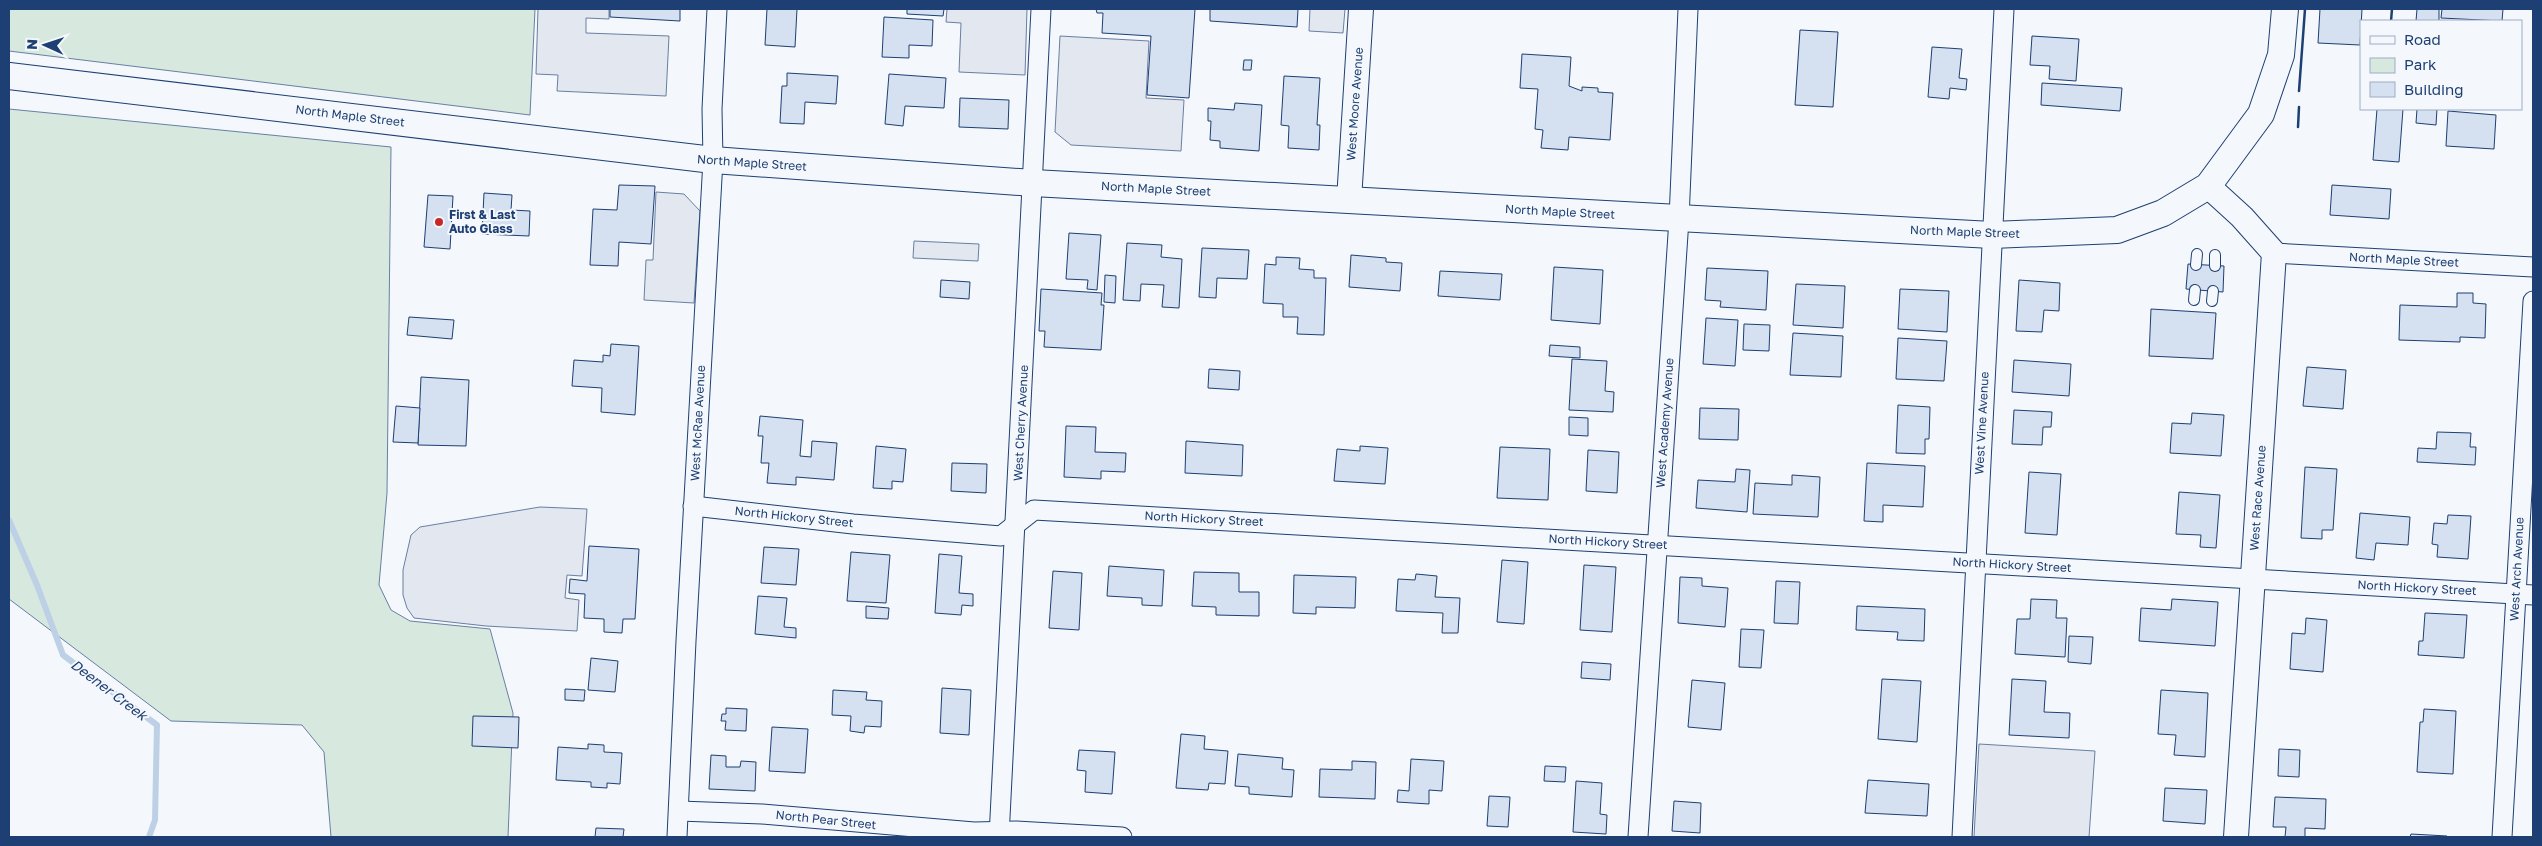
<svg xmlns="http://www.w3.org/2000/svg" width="2542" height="846" font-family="'Golos Text',sans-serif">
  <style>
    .green { fill: #d7e8df; stroke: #687fa3 }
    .parking { fill: #e3e8f0; stroke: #687fa3 }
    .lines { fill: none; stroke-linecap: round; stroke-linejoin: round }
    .stream { stroke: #bed0e5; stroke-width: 6 }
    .building { fill: #d5e0f0; stroke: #1d3f73 }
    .service-casing { stroke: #1d3f73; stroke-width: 12 }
    .minor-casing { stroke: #1d3f73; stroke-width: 21 }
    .tertiary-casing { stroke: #1d3f73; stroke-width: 26 }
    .secondary-casing { stroke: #1d3f73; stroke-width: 28 }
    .service { stroke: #f4f7fb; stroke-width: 10 }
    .minor { stroke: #f4f7fb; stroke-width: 19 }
    .tertiary { stroke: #f4f7fb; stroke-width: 24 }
    .secondary { stroke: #f4f7fb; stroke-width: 26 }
    .wall { stroke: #1d3f73; stroke-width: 2.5 }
    .poi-dot { fill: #c62828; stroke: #f4f7fb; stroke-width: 2 }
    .labels { text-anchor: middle; stroke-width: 4; stroke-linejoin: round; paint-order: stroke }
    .street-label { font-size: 12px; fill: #1d3f73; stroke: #f4f7fb }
    .poi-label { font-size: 12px; font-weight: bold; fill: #1d3f73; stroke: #f4f7fb; text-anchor: start }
    .water-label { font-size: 14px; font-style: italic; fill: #1d3f73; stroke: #f4f7fb }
  </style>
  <rect width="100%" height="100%" fill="#f4f7fb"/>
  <!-- green -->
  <g class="green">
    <path d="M9,9H535L530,115L9,51Z"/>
    <path d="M9,109L391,147L387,493L379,585L391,610L410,621L490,629L513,713L508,837H331L324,752L302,725L171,721L9,599Z"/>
  </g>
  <!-- parking -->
  <g class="parking">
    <path d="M538,9H609V19L586,18V33L669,36L666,96L557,91L558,75L536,74Z"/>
    <path d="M947,9H1027L1025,75L959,72L961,23L946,22Z"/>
    <path d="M1310,9H1345L1343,33L1309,31Z"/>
    <path d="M1060,36L1149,41L1146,98L1184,100L1181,151L1071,145L1055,132Z"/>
    <path d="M656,192L684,194L700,211L694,303L644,300L646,260H653Z"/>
    <path d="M914,241L979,244L978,261L913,258Z"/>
    <path d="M540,507L587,509L582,576L567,575L565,598L579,600L577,631L486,626L414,618L407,608L403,595V570L411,535L420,527Z"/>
    <path d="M1979,744L2095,751L2089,837H1974Z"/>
  </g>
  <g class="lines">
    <!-- stream -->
    <path class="stream" d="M9,520L37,585L63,655L157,725L155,820L149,837"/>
  </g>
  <!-- building -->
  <g class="building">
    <path d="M610,9H680V21L610,17Z"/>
    <path d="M767,9H797L795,47L765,45Z"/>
    <path d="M907,9H944L943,16L907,14Z"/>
    <path d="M1096,9H1195L1189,98L1147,95L1151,36L1102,33L1103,13H1097Z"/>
    <path d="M1210,9H1298L1297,27L1210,21Z"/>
    <path d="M2320,9H2362L2360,45L2318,43Z"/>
    <path d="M2417,9H2439V21H2416Z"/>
    <path d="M2442,9H2503L2502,21L2441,18Z"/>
    <path d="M884,17L933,20L932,46L909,45V58L882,57Z"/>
    <path d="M1800,30L1838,32L1833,107L1795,105Z"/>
    <path d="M2032,36L2079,39L2076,81L2049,79L2050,66L2030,65Z"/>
    <path d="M1932,47L1962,49L1959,78L1967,79L1966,90L1950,88L1949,99L1928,97Z"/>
    <path d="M1522,54L1571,57L1569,86L1582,91V87L1598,88V92L1613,93L1610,140L1569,137L1568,150L1541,148L1543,130L1535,129L1538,89L1520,88Z"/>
    <path d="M1244,60H1252L1251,70H1243Z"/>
    <path d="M787,73L838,76L836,104L805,102L804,124L780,123L782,86H787Z"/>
    <path d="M889,74L946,78L944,108L905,106L903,126L885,124Z"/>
    <path d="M1284,76L1320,78L1317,125H1320L1319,150L1288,148L1289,126L1281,125Z"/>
    <path d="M2042,83L2122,88L2120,111L2041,105Z"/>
    <path d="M960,98L1009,100L1008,129L959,127Z"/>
    <path d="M1235,103L1262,105L1259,151L1220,148V141L1210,140L1211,121H1208V108L1234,110Z"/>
    <path d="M2377,109H2403L2399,162L2373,160Z"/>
    <path d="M2417,109H2437L2436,125L2416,123Z"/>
    <path d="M2448,111L2496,115L2494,149L2446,146Z"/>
    <path d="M619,185L655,186L651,244L619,242L618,266L590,265L593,209L617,210Z"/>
    <path d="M2332,185L2391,189L2389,219L2330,215Z"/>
    <path d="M484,193L512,195L511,210L530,211L529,236L482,234Z"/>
    <path d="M428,195L453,196L450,249L424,247Z"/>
    <path d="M1069,233L1101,235L1097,290L1087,289L1088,280L1066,279Z"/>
    <path d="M1127,243L1162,245L1161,257L1182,259L1179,308L1162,307L1164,285L1141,284L1140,301L1123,300Z"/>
    <path d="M1202,248L1249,250L1247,279L1217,278L1216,298L1199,297Z"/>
    <path d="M1351,255L1386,258V262L1402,263L1400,291L1349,287Z"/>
    <path d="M1276,257L1300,258L1299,269L1314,270V278H1326L1324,335L1297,334L1298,317H1283V304L1263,303L1265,264L1276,265Z"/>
    <path d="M2188,264L2224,266L2223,292L2186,289Z"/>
    <path d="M1554,267L1603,270L1600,324L1551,320Z"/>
    <path d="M1707,268L1768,271L1766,310L1720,307L1721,301L1705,300Z"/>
    <path d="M1440,271L1502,274L1500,300L1438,296Z"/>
    <path d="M1105,275L1116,276L1115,303L1104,302Z"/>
    <path d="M941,280L970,282L969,299L940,297Z"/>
    <path d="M2019,280L2060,283L2059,311L2044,310L2042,332L2016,331Z"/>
    <path d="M1796,284L1845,286L1843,328L1793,325Z"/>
    <path d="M1041,289L1102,293L1101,305H1104L1101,350L1044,347L1045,331H1039Z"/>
    <path d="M1900,289L1949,291L1947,332L1898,329Z"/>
    <path d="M2457,293H2473V303L2486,304L2485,338L2460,337V342L2399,340L2400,305L2457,307Z"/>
    <path d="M2151,309L2216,313L2213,359L2149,356Z"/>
    <path d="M409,317L454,320L452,339L407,335Z"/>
    <path d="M1706,318L1738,320L1735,366L1703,364Z"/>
    <path d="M1744,324L1770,325L1769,351L1743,350Z"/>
    <path d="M1793,333L1843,336L1841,377L1790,375Z"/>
    <path d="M1898,338L1947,341L1944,381L1896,379Z"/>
    <path d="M611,344L639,346L635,415L601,412L602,388L572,386L574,360L603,362V355L610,356Z"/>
    <path d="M1550,345L1580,347V358L1549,356Z"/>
    <path d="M1572,359L1607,361L1605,391L1614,392L1613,412L1569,410Z"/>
    <path d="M2014,360L2071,364L2069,396L2012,392Z"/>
    <path d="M2307,367L2346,370L2343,409L2303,406Z"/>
    <path d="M1209,369L1240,371L1239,390L1208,388Z"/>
    <path d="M421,377L469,380L466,446L418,445Z"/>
    <path d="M1898,405L1930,407L1929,439H1925V454L1896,453Z"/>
    <path d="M396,406L420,408L418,443L393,442Z"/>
    <path d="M1700,408L1739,409L1738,440L1699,439Z"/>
    <path d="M2014,410L2052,412L2051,427H2043L2042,445L2012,444Z"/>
    <path d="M2192,413L2224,415L2221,456L2170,453L2172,423L2191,424Z"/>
    <path d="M760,416L803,420L800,456L811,457L812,441L837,443L834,480L796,477V485L767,483L769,463H761L763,436H758Z"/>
    <path d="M1569,417L1588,418V436L1569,435Z"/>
    <path d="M1066,426L1096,427L1095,452L1126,453L1125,472L1101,471V479L1064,477Z"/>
    <path d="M2437,432L2471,433L2470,447H2476L2475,465L2417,462L2418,448L2436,449Z"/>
    <path d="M1186,441L1243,445L1242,476L1185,473Z"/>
    <path d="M876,446L906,449L903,482L892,481V489L873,488Z"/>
    <path d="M1360,446L1388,448L1385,484L1334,481L1337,449L1360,451Z"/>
    <path d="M1500,447L1550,449L1548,500L1497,498Z"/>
    <path d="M1588,450L1619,452L1617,493L1586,491Z"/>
    <path d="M952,463L987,464L986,493L951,491Z"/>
    <path d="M1867,463L1925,466L1923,507L1883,505V522L1864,521Z"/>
    <path d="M2305,467L2337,469L2333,530H2322V539L2301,538Z"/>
    <path d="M1736,469L1750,470L1747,512L1696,508L1698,480L1735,482Z"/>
    <path d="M2029,472L2061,474L2057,535L2025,533Z"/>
    <path d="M1792,475L1820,477L1818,517L1753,514L1755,483L1792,485Z"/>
    <path d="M2179,492L2220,495L2216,548L2200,547L2201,535L2176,534Z"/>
    <path d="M2360,513L2410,517L2408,545L2376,543L2374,560L2356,558Z"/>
    <path d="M2448,515L2471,516L2468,559L2437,557L2438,545L2432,544L2434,523L2447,524Z"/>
    <path d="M589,546L639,549L635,619H623L622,633L604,632V619L584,618L585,594L569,593L570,579L587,581Z"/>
    <path d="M764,547L799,549L796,585L761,583Z"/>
    <path d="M851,552L890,555L886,603L847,601Z"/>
    <path d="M939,554L962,556L959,593L973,594V606L962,605L961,615L935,613Z"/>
    <path d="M1502,560L1528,562L1524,624L1497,622Z"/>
    <path d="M1584,565L1616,567L1612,632L1580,630Z"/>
    <path d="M1109,566L1164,570L1162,606L1142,605V598L1107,596Z"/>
    <path d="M1053,571L1082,573L1079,630L1049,628Z"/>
    <path d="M1194,572L1239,573V592H1259V616L1216,615V607L1192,606Z"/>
    <path d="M1416,574L1437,576L1435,597L1460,598L1458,633H1442L1443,613L1396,611L1398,579L1415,580Z"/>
    <path d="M1294,575L1356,577L1355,608L1316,607V614L1293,613Z"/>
    <path d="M1680,577L1702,578V586L1728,588L1725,627L1678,623Z"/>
    <path d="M1776,581L1800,582L1798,624L1774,623Z"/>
    <path d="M758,596L787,598L784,627L796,628V638L755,634Z"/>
    <path d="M2031,599L2057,600L2056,618H2067L2065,657L2015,654L2017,619H2030Z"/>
    <path d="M2172,599L2218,602L2215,646L2139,641L2141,608L2171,610Z"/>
    <path d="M866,606L889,608L888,619L866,618Z"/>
    <path d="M1857,606L1925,609L1924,641L1897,640L1898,632L1856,630Z"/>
    <path d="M2425,613L2467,615L2464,658L2418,655L2419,641H2423Z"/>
    <path d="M2306,618L2327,620L2323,672L2290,669L2292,633L2305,634Z"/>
    <path d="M1741,629L1764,630L1761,668L1739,667Z"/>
    <path d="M2069,636L2093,637L2091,664L2068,662Z"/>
    <path d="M591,658L618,661L615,692L588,690Z"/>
    <path d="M1582,662L1611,664L1610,680L1581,678Z"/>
    <path d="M1882,679L1921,681L1917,742L1878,739Z"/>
    <path d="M2012,679L2046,681L2044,712L2070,713L2069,738L2009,735Z"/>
    <path d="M1692,680L1725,683L1721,730L1688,727Z"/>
    <path d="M942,688L971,690L969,735L940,733Z"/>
    <path d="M565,689L585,690L584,701L565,700Z"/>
    <path d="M833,690L867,692L866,700L882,701L881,727L865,726L864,733L850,731L851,716L832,715Z"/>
    <path d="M2161,690L2208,693L2205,757L2174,755L2176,735L2158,734Z"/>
    <path d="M726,708L747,709L746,731L725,730L726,721H721L722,714H726Z"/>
    <path d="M2424,709L2456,711L2453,774L2417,772L2420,722H2423Z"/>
    <path d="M473,716L519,717L518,748L472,746Z"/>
    <path d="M772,727L808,729L805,773L769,771Z"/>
    <path d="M1181,734L1205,736L1204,749L1228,751L1225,784L1209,783L1208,790L1176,788Z"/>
    <path d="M588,744L604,745V752L622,753L620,784L607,783V788L591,787V782L556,780L558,747L588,749Z"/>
    <path d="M2279,749L2300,750L2299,777L2278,776Z"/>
    <path d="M1079,750L1115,752L1112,794L1085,792L1086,771L1077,770Z"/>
    <path d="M1238,754L1283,758L1282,769L1294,770L1292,797L1249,794V787L1235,786Z"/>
    <path d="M711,755L726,756V767H740L741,761L756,762L755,791L709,789Z"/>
    <path d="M1411,759L1444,761L1442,791L1429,790V804L1397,802L1398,790L1409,791Z"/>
    <path d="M1352,761L1376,762L1375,799L1319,797L1320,769L1352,770Z"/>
    <path d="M1545,766L1566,767L1565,782L1544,781Z"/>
    <path d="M1868,780L1929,784L1927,816L1865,813Z"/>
    <path d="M1576,781L1602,783L1600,814L1607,815L1606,834L1573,832Z"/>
    <path d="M2165,788L2207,790L2205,824L2163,821Z"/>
    <path d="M1489,796L1510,797L1508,827L1487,826Z"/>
    <path d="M2275,797L2326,799L2325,829L2305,828V837H2285L2286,827H2273Z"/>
    <path d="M1674,801L1701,803L1700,833L1672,831Z"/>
    <path d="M596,828L624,829L623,837H595Z"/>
    <path d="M2411,834L2447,836V837H2410Z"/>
  </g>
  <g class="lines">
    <defs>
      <g id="service">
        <path d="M2196,265L2197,254"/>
        <path d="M2215,266V255"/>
        <path d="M2194,300L2195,290"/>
        <path d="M2212,301L2213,291"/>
      </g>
      <g id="minor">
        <path d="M2274,253L2533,267"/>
        <path d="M693,506L853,524L1001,536L1034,510L2533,595"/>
        <path d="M679,811L762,814L974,832L1016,831L1122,837"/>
        <path d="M677,837L686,641L713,160L712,109L717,9"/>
        <path d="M999,837L1041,9"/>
        <path d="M1638,837L1679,219L1688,9"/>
        <path d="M1962,837L2004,9"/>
        <path d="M2502,837L2533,301"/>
      </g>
      <g id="tertiary">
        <path d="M2208,186L2242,217L2274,253L2236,837"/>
        <path d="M1349,200L1361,9"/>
      </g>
      <path id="secondary" d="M9,76L713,160L1033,183L1992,235L2117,230L2163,213L2208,186L2261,114L2281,55L2285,9"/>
    </defs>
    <!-- service casing -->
    <use href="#service" class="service-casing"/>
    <!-- minor casing -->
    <use href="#minor" class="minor-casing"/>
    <!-- tertiary casing -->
    <use href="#tertiary" class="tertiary-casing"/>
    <!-- secondary casing -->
    <use href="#secondary" class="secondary-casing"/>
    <!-- service -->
    <use href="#service" class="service"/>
    <!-- minor -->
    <use href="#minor" class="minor"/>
    <!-- tertiary -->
    <use href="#tertiary" class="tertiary"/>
    <!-- secondary -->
    <use href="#secondary" class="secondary"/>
    <!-- wall -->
    <g class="wall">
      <path d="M2391,21L2392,9"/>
      <path d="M2299,91L2305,9"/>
      <path d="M2298,127L2299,107"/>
    </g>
  </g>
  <!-- markers -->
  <circle class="poi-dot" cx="439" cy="222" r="5"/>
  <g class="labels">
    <!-- street labels -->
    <g class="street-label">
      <text transform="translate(1355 104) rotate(-86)" y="4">West Moore Avenue</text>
      <text transform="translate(350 116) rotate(7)" y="4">North Maple Street</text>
      <text transform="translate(752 163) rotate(4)" y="4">North Maple Street</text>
      <text transform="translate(1156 189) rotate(3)" y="4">North Maple Street</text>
      <text transform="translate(1560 212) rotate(3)" y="4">North Maple Street</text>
      <text transform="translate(1965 232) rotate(2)" y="4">North Maple Street</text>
      <text transform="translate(2404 260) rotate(3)" y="4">North Maple Street</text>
      <text transform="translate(698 423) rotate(-87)" y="4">West McRae Avenue</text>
      <text transform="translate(1021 423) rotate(-87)" y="4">West Cherry Avenue</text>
      <text transform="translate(1665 423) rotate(-86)" y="4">West Academy Avenue</text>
      <text transform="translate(1982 423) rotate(-87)" y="4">West Vine Avenue</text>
      <text transform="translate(2258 498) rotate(-86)" y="4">West Race Avenue</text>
      <text transform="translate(794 517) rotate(6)" y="4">North Hickory Street</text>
      <text transform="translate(1204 519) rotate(3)" y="4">North Hickory Street</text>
      <text transform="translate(1608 542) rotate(3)" y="4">North Hickory Street</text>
      <text transform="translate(2012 565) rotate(3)" y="4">North Hickory Street</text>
      <text transform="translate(2517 569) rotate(-87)" y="4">West Arch Avenue</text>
      <text transform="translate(2417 588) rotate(3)" y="4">North Hickory Street</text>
      <text transform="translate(826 820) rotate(6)" y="4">North Pear Street</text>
    </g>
    <!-- poi labels -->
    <g class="poi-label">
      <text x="449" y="219">First &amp; Last<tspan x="449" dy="14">Auto Glass</tspan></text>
    </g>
    <!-- water labels -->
    <g class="water-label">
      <text transform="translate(109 690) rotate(37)" y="5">Deener Creek</text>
    </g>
  </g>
  <!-- border -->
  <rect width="2542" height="846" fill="none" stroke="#1d3f73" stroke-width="20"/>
  <!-- legend -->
  <rect x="2360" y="20" width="162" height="90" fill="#f4f7fb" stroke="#9eadc5"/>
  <rect x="2370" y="36" width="25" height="8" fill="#f4f7fb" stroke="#9eadc5"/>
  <text x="2404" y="45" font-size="15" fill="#1d3f73">Road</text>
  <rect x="2370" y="58" width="25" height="15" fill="#d7e8df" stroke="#9eadc5"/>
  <text x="2404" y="70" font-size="15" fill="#1d3f73">Park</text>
  <rect x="2370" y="82" width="25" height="15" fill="#d5e0f0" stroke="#9eadc5"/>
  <text x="2404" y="95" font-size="15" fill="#1d3f73">Building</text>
  <!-- north arrow -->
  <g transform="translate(45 45) rotate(273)" stroke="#f4f7fb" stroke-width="4" paint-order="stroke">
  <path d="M0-4L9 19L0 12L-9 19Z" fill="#1d3f73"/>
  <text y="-8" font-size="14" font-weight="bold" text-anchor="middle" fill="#1d3f73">N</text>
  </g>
</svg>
